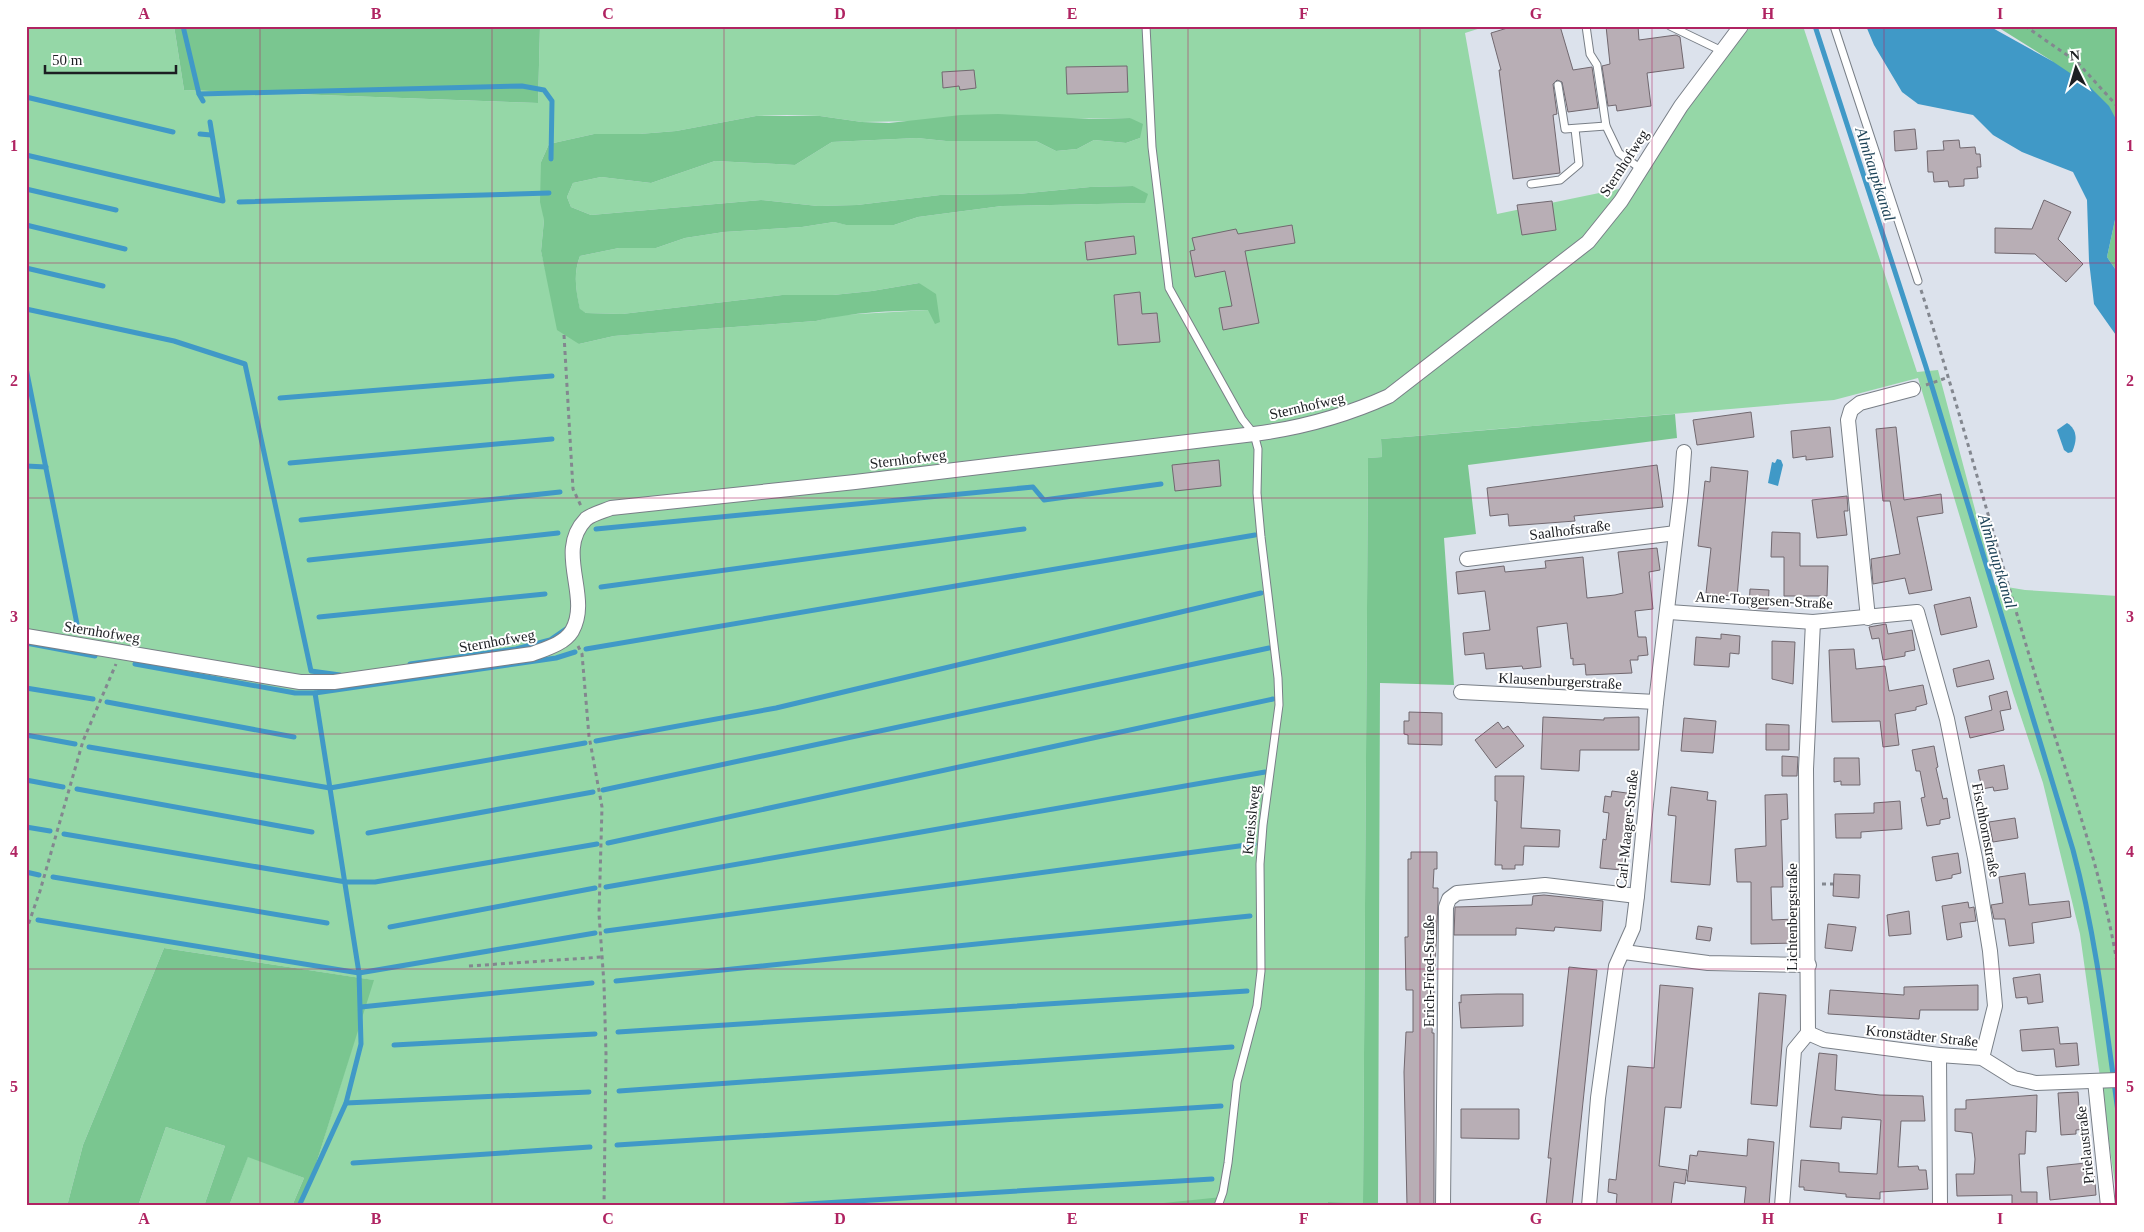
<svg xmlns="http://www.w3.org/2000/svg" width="2144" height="1232" font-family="'Times New Roman',serif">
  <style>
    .green { fill: #95d7a7; fill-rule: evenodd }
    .forest { fill: #7ac690 }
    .water { fill: #4099c7 }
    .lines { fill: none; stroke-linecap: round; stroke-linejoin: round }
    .stream { stroke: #4099c7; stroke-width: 5 }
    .building { fill: #b8aeb5; stroke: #71686f }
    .lane-casing { stroke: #797f87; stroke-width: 9 }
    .street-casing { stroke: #797f87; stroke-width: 16 }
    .path { stroke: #83878f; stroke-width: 3; stroke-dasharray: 4 4; stroke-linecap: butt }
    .lane { stroke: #fff; stroke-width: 7 }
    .street { stroke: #fff; stroke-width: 14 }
    .grid { fill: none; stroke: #b02462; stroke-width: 1; stroke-opacity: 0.55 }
    .labels { text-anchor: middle; stroke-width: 4; stroke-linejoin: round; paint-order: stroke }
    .street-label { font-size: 15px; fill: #1c1e22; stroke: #fff }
    .water-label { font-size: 16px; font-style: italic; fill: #1c4257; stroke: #fff }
    .neatline { fill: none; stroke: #b02462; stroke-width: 2 }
    .grid-label { font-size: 16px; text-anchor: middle; font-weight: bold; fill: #b02462 }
  </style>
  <rect width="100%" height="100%" fill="#dce2ec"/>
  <!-- green -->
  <g class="green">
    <path d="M26,26H174L184,90L538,103L540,27L1487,26L1465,33L1497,214L1638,185L1699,91L1751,26H1803L1917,372L1938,370L1995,585L2025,590L2118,596V1206L2080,934L2043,783L2013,693L1918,378L1834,400L1381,439L1382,457L1368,458L1363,1203L1328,1202L1327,1206L1154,1204V1206H301L311,1180L373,980L164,948L83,1145L67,1206H26ZM787,115L820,116L862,122L916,121L1130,118L1140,138L1126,143L1094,140L1077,149L1056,151L1036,141H946L917,138L832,142L795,165L715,161L651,183L601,177L573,183L567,197L571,207L591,215L761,200L818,206L857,205L940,195L1018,194L1090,187L1133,186L1144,203L1002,206L918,217L894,225H847L834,222L802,227L724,232L685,238L656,248H619L580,256C573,274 576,291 580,310L586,313L622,314L782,295H833L872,291L919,283L928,310L841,315L816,321L614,336L579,344L547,277L541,251L544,220L541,162L549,144L594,134H639L676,131L756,116Z"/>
    <path d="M166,1127L225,1146L204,1206H138Z"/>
    <path d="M248,1156L304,1178L292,1206H229Z"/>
  </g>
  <!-- forest -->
  <g class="forest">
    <path d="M174,26H548L540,27L538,103L184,90Z"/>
    <path d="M1996,26H2118V161L2052,61Z"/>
    <path d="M998,114L1089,119L1130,118L1143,124L1140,138L1126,143L1094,140L1077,149L1056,151L1036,141H946L917,138L832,142L795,165L715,161L651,183L601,177L573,183L567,197L571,207L591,215L761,200L818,206L857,205L940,195L1018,194L1090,187L1133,186L1148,194L1145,203L1002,206L918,217L894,225H846L834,222L802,227L724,232L685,238L656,248H619L580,256C573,274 576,291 580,309L586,313L622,314L782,295H833L872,291L919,283L936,294L940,322L935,324L928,310C890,311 853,312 816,321L614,336L579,344L557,330L541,251L544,220L540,202L541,162L549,144L594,134H639L676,131L756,116H820L862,122L889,123L961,115Z"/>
    <path d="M2118,206V273L2107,257Z"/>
    <path d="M1675,414L1677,438L1468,465L1476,534L1444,538L1454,685L1380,683L1378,1206H1327L1328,1202L1363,1203L1368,458L1382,457L1381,439Z"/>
    <path d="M164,948L374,980L311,1180L301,1206H292L304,1178L248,1157L229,1206H204L225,1146L166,1127L138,1206H67L83,1145Z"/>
    <path d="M1222,1197L1219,1206H1154V1204Z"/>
  </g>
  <!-- water -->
  <g class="water">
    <path d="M1866,26H1989L2052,61L2088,85L2109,106L2118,123V206L2107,257L2118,273V338L2094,304L2089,261L2087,200L2073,172L2022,152L1993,135L1973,115L1918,104L1902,92L1874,45Z"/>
    <path d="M2067,423C2078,430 2077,441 2072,452L2068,453L2064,450L2057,430Z"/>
    <path d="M1777,459L1781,460L1783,465L1778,486L1768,483L1772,462L1775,463Z"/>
  </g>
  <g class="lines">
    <!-- stream -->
    <g class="stream">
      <path d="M183,26L199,94L203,101"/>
      <path d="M1815,26L1926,367L2073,850C2096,936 2106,1024 2118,1112"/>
      <path d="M199,94L522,86L544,90L552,101L551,159"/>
      <path d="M26,97L173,132"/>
      <path d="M200,134L211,135"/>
      <path d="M26,155L223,201L210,122"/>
      <path d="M26,189L116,210"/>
      <path d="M239,202L549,193"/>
      <path d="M26,225L125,249"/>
      <path d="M26,268L103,286"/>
      <path d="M26,309L174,341L245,364L311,671L340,675"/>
      <path d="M26,368L77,624"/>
      <path d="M280,398L552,376"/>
      <path d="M290,463L552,439"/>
      <path d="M26,466L46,467"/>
      <path d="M301,520L560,492"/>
      <path d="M596,529L1033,487L1044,500L1161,484"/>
      <path d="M309,560L558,533"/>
      <path d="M601,587L1024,529"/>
      <path d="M319,617L545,594"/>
      <path d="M26,643L95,656"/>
      <path d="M586,649L1255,535"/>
      <path d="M135,664L295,693H315L556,658L575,652"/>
      <path d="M410,664L516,649L550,640L566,629"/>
      <path d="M26,688L93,699"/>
      <path d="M107,702L294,737"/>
      <path d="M26,735L75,744"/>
      <path d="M596,741L776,708L1261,593"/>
      <path d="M89,747L330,788L585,743"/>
      <path d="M26,780L63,787"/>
      <path d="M77,789L312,832"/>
      <path d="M603,790L1269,648"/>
      <path d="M26,827L50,831"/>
      <path d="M368,833L593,792"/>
      <path d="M64,834L346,882H375L597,844"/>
      <path d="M608,843L1273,699"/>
      <path d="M26,872L39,875"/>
      <path d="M53,877L327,923"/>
      <path d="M606,887L1265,772"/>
      <path d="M38,920L359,973L595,933"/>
      <path d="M390,927L595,888"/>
      <path d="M606,931L1254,844"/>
      <path d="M616,981L1250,916"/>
      <path d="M361,1007L592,983"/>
      <path d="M618,1032L1247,991"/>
      <path d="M394,1045L595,1034"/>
      <path d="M619,1091L1232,1047"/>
      <path d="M346,1103L589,1092"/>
      <path d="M617,1145L1221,1106"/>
      <path d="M353,1163L590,1147"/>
      <path d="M299,1206L346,1103L361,1044L359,973L315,693"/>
      <path d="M775,1206L1212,1179"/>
    </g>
  </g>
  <!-- building -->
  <g class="building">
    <path d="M1514,26H1560L1573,70L1592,67L1598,108L1568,112L1562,82L1557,80L1553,84L1557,114L1553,115L1560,173L1513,179L1499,70H1501L1491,33Z"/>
    <path d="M1606,26H1638L1639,40L1676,35L1680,37L1684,68L1647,73L1651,106L1617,111L1616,105L1608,106L1602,66L1610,64Z"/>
    <path d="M1127,66L1128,92L1067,94L1066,67Z"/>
    <path d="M974,70L976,88L960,90L959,86L943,88L942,72Z"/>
    <path d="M1915,129L1917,149L1895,151L1894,131Z"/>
    <path d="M1959,140L1960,148L1975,147L1976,154H1980L1981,167H1977L1978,178L1964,179V186L1949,187L1948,181L1934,182L1933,172H1928L1927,151L1944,150L1943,141Z"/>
    <path d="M2044,200L2071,212L2058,239L2083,264L2066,282L2035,254L1995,253V228L2032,229Z"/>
    <path d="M1552,201L1556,230L1522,235L1517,205Z"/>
    <path d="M1292,225L1295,243L1245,251L1259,323L1223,330L1219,308L1232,306L1225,271L1195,277L1190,251L1195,250L1192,238L1236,229L1238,234Z"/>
    <path d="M1134,236L1136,254L1087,260L1085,242Z"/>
    <path d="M1140,292L1142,314L1157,313L1160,342L1118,345L1114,295Z"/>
    <path d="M1751,412L1754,437L1697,445L1693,420Z"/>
    <path d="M1830,427L1833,457L1806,460V456L1793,458L1791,431Z"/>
    <path d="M1896,427L1904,500L1941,494L1943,513L1917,517L1932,590L1909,594L1905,578L1873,584L1871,559L1900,554L1890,501H1883L1876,429Z"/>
    <path d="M1219,460L1221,486L1175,491L1172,465Z"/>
    <path d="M1657,465L1663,507L1574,516L1575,521L1509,526L1508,514L1490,516L1487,488Z"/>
    <path d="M1711,467L1748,471L1737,597L1706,593L1711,548L1698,546L1705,481L1710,482Z"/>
    <path d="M1847,496L1848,511H1844L1847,535L1817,538L1812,500Z"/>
    <path d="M1772,532L1800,533V566H1828L1827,596H1784V557H1771Z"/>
    <path d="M1657,548L1660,570L1649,572L1653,609L1635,611L1638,637H1646L1648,655L1638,656V660H1630L1632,673L1586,675L1585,664L1573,665V658L1571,659L1567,623L1537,627L1541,667L1523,669L1522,666L1486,669L1484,653L1465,655L1463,633L1490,630L1485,591L1458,594L1456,572L1504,566L1505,572L1546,568L1545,561L1583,557L1587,598L1615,595L1623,593L1618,552Z"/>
    <path d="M1750,589L1769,590L1768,609L1749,608Z"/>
    <path d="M1970,597L1977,627L1941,635L1934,605Z"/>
    <path d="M1886,624L1888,634L1912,630L1915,650L1905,652V656L1883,660L1879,638L1872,639L1869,627Z"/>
    <path d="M1721,634L1740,636L1739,654L1730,653L1729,667L1694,665L1696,637L1721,639Z"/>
    <path d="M1772,641L1795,642L1793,684L1772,679Z"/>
    <path d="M1854,649L1856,669L1885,666L1889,691L1923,685L1927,704L1916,707V710L1895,714L1899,745L1883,747L1880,721L1832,722L1829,650Z"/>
    <path d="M1989,660L1994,679L1957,687L1953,669Z"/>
    <path d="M2007,691L2011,709L2000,711L2004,730L1970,738L1965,717L1992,710L1989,696Z"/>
    <path d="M1409,712L1442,713V745L1408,744V735L1404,734V721H1409Z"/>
    <path d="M1543,717L1604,720V718L1639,717V750H1580L1579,771L1541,769Z"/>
    <path d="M1684,718L1716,721L1713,753L1681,751Z"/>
    <path d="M1498,722L1503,729L1508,726L1524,746L1496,768L1475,740Z"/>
    <path d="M1766,724L1789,725V750H1766Z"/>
    <path d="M1934,746L1938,767L1936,768L1943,799L1947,798L1950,818L1940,820V824L1927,826L1921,798L1925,797L1920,771H1916L1912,750Z"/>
    <path d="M1782,756L1798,757L1797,776H1782Z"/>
    <path d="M1834,758H1859L1860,785H1841V781L1834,782Z"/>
    <path d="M2004,765L2008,789L1994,791L1993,787L1982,789L1978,770Z"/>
    <path d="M1495,776H1524L1521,828L1560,830L1559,847L1524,846L1523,865H1515V869H1502V865H1495L1497,801H1495Z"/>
    <path d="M1671,787L1708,792L1707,800L1716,801L1710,885L1671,882L1676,816L1668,815Z"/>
    <path d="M1612,791L1634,794L1630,822L1627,821L1622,870L1600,868L1603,839L1606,840L1609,813L1603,812L1605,796L1611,797Z"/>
    <path d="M1787,794L1788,819L1781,820L1783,887H1771L1772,920L1795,919L1796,943L1751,944V882H1737L1735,849L1766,846L1765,795Z"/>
    <path d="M1900,801L1902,829L1861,832V838H1836L1835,814L1874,813V803Z"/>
    <path d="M2015,818L2018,838L1993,842L1989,822Z"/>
    <path d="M1411,852H1437V869H1434L1433,888H1438V903L1432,1033H1434V1204L1428,1206L1407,1205L1404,1072L1406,1032H1413V990H1406L1405,937H1408V859H1411Z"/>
    <path d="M1958,853L1961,873L1952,875V878L1936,881L1932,857Z"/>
    <path d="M2025,873L2029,905L2069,901L2071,917L2032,923L2034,943L2009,946L2005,919H1994L1991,905L2003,903L1999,877Z"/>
    <path d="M1834,874L1860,875L1859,898L1833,896Z"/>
    <path d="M1544,895L1603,901L1601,931L1555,927L1554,931L1516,928V935H1454L1455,907L1532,905L1533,896Z"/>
    <path d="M1968,902L1969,908L1974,907L1976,921L1960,923L1962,937L1947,940L1942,906Z"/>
    <path d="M1909,911L1911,934L1889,936L1887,915Z"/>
    <path d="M1828,924L1856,927L1852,951L1825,948Z"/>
    <path d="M1698,926L1712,928L1710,941L1696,939Z"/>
    <path d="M1569,967L1597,970L1572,1206H1546L1551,1158H1548Z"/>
    <path d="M2040,974L2043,1002L2028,1004L2027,997L2016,998L2013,978Z"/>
    <path d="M1660,985L1693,988L1681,1108L1665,1107L1659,1166L1687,1170L1685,1184L1674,1182L1671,1206H1616L1617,1194L1608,1192L1609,1179L1616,1180L1628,1066L1654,1068Z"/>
    <path d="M1978,985V1010H1920L1919,1019L1828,1014L1830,990L1904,995V987Z"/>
    <path d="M1759,993L1786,995L1777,1106L1751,1104Z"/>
    <path d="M1497,994H1523V1026L1461,1028L1459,1002L1461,1003V995Z"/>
    <path d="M2058,1027L2060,1044L2077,1043L2079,1065L2056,1067L2054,1049L2022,1051L2020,1030Z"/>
    <path d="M1819,1053L1837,1055L1835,1090L1880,1095L1923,1096L1925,1121H1901L1898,1167L1918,1166L1919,1170H1926L1928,1189L1880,1192V1199L1846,1197V1194L1804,1190V1187H1799L1801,1160L1839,1163V1172L1877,1174L1881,1120L1842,1117L1841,1129L1810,1127Z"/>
    <path d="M2078,1092L2079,1109L2084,1108L2086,1129L2076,1130V1134L2061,1135L2058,1093Z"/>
    <path d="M2037,1095L2036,1132L2026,1131L2025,1154H2019L2021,1192H2037V1206H2012V1195L1957,1196L1956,1174H1974L1975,1159L1972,1133L1955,1131V1109H1966V1100Z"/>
    <path d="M1461,1109H1519V1139L1461,1138Z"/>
    <path d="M1748,1139L1774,1142L1769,1206H1744L1746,1187L1687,1181L1690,1155L1697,1156L1698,1151L1747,1156Z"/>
    <path d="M2086,1163L2087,1170L2094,1169L2096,1195L2050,1200L2047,1167Z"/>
  </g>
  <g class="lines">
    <defs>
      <g id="lane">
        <path d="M1146,26L1152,147L1169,288L1242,419L1254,434L1258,449L1257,493L1261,537L1278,678L1279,705L1263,825L1260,864L1261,971L1257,1006L1237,1082L1228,1163L1223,1192L1218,1206"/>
        <path d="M1586,26L1590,54L1597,65L1606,126L1619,153L1641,169"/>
        <path d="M1670,26L1722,51"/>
        <path d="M1834,26L1918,281"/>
        <path d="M1558,85L1565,129L1606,126"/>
        <path d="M1531,184L1560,180L1579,164L1575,129"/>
      </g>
      <g id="street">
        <path d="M1467,559L1676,533"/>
        <path d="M1669,612L1813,622L1917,612L1947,719L1975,858L1990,951L1995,1006L1982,1058"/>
        <path d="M1868,618L1848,420L1851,410L1860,403L1913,389"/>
        <path d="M26,636L300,682H334L532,654C545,649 564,644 572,631C592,596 554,552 586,519C592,514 604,511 611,508L855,482L1254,434C1301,428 1345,416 1389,396L1588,242L1621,201L1681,106L1741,26"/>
        <path d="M1461,692L1656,702"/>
        <path d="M1624,952L1708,963L1809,965"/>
        <path d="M1808,1033L1824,1040L1939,1055L1982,1058L2014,1078L2036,1083L2118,1080"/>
        <path d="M1939,1055L1940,1206"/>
        <path d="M2095,1081L2108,1206"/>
        <path d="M1443,1206L1446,907L1449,899L1457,893L1545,885L1637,896"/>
        <path d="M1589,1206L1598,1098L1616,966L1633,928L1637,896L1656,702L1681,492L1684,452"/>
        <path d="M1782,1206L1794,1050L1808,1033L1806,769L1813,622"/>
      </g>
    </defs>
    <!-- lane casing -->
    <use href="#lane" class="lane-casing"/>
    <!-- street casing -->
    <use href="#street" class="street-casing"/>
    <!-- path -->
    <g class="path">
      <path d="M2025,26L2077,62L2118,107"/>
      <path d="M1921,290C1962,416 1995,544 2034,671C2064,769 2102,867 2118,969"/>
      <path d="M564,335L573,489L581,506"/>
      <path d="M1926,385L1949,377"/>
      <path d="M578,646L582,654L589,736L602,807L599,914L604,984L606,1054L604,1206"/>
      <path d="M1822,884H1833"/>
      <path d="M26,931L40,891L83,741L116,664"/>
      <path d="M469,966L602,957"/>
    </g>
    <!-- lane -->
    <use href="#lane" class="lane"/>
    <!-- street -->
    <use href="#street" class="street"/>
  </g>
  <!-- grid -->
  <path class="grid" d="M260,26V1206M492,26V1206M724,26V1206M956,26V1206M1188,26V1206M1420,26V1206M1652,26V1206M1884,26V1206M26,263H2118M26,498H2118M26,734H2118M26,969H2118"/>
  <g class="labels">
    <!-- street labels -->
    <g class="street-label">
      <text transform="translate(1624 163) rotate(-57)" y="5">Sternhofweg</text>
      <text transform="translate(1307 406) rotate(-13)" y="5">Sternhofweg</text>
      <text transform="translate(908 459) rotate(-7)" y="5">Sternhofweg</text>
      <text transform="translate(1570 530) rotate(-7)" y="5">Saalhofstraße</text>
      <text transform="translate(1764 600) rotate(3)" y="5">Arne-Torgersen-Straße</text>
      <text transform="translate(102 632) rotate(9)" y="5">Sternhofweg</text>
      <text transform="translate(497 641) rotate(-10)" y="5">Sternhofweg</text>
      <text transform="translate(1560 681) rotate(3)" y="5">Klausenburgerstraße</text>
      <text transform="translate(1251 820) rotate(-84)" y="5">Kneisslweg</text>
      <text transform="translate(1627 829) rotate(-84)" y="5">Carl-Maager-Straße</text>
      <text transform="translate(1986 830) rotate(79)" y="5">Fischhornstraße</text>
      <text transform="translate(1792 917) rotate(-90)" y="5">Lichtenbergstraße</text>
      <text transform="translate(1429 971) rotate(-90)" y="5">Erich-Fried-Straße</text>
      <text transform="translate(1922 1036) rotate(6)" y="5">Kronstädter Straße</text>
      <text transform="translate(2085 1145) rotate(-96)" y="5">Prielaustraße</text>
    </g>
    <!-- water labels -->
    <g class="water-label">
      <text transform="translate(1876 174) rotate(72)" y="6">Almhauptkanal</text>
      <text transform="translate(1998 561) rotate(73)" y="6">Almhauptkanal</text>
    </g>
  </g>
  <!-- border -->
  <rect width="2144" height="1232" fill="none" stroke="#ffffff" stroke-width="55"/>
  <!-- north arrow -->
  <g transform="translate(2076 68) rotate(355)" stroke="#ffffff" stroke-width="4" paint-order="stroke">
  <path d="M0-4L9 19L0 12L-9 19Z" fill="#1c1e22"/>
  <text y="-8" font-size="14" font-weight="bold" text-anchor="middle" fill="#1c1e22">N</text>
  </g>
  <!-- scale -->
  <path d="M45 65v8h131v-8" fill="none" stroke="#1c1e22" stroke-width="2.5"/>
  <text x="52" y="65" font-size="15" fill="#1c1e22" stroke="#ffffff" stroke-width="4" paint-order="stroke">50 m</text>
  <rect x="28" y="28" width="2088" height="1176" class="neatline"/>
  <g class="grid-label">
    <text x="144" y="19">A</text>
    <text x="376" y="19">B</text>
    <text x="608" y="19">C</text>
    <text x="840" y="19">D</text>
    <text x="1072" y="19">E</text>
    <text x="1304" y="19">F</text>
    <text x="1536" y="19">G</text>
    <text x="1768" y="19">H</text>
    <text x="2000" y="19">I</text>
    <text x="14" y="151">1</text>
    <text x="2130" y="151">1</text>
    <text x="14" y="386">2</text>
    <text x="2130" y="386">2</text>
    <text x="14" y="622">3</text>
    <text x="2130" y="622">3</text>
    <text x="14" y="857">4</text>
    <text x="2130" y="857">4</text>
    <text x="14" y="1092">5</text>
    <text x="2130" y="1092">5</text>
    <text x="144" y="1224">A</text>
    <text x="376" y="1224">B</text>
    <text x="608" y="1224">C</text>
    <text x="840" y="1224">D</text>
    <text x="1072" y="1224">E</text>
    <text x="1304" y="1224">F</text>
    <text x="1536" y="1224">G</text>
    <text x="1768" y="1224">H</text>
    <text x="2000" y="1224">I</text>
  </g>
</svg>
